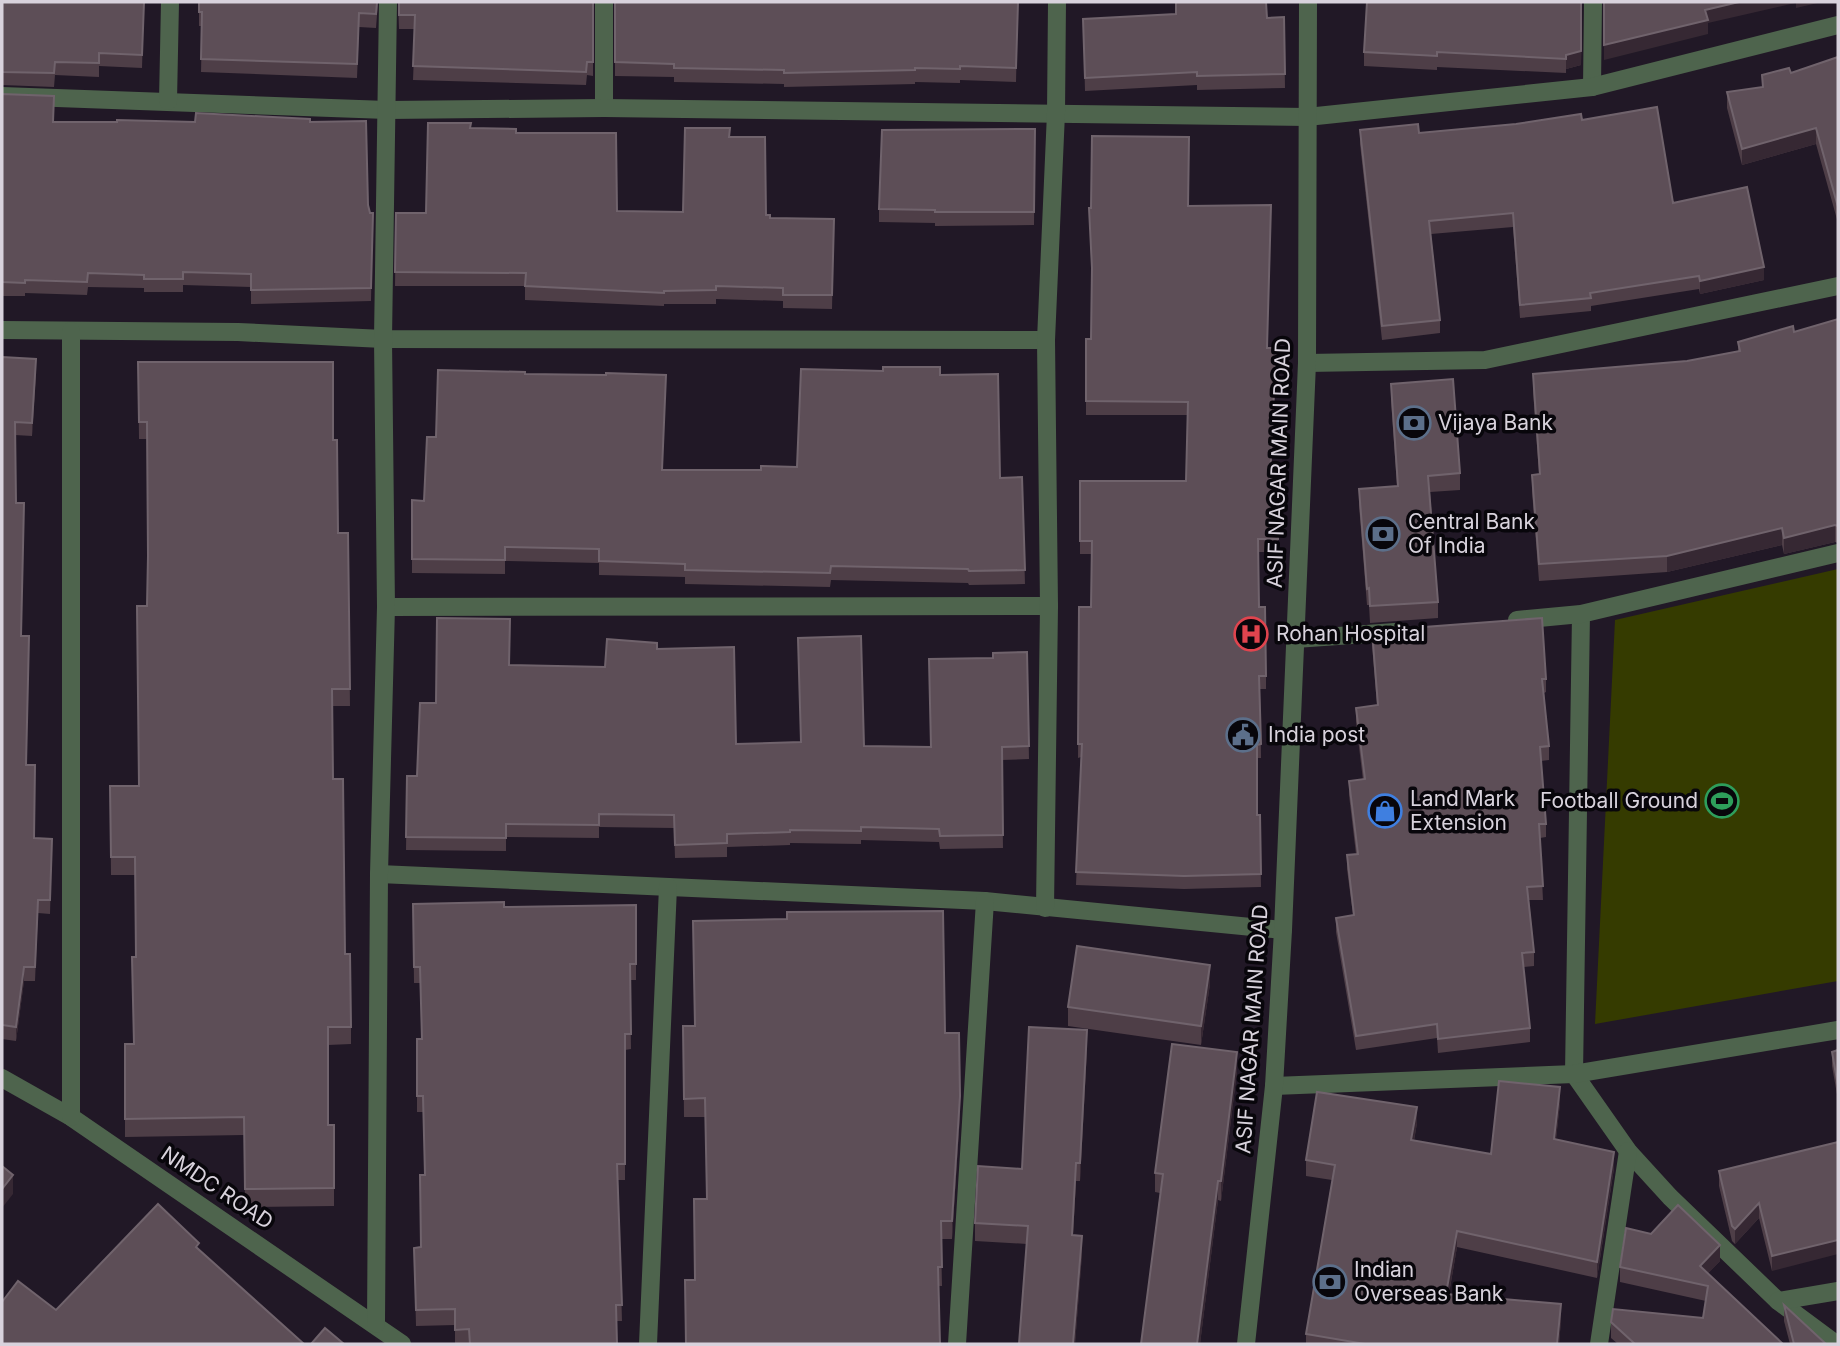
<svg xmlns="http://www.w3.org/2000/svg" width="1840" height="1346" font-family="Inter,sans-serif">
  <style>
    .green { fill: #353b00 }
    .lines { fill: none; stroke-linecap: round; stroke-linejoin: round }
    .minor { stroke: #4e644d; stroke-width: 18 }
    .wall { fill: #4e3e47 }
    .shaded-wall { fill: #362833 }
    .building { fill: #5d4e57; stroke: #70636c; stroke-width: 2 }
    .labels { text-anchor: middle; stroke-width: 7; stroke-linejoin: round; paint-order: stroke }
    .poi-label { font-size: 21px; fill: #d8d2dc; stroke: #08060b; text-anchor: start }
    .street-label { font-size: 21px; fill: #d8d2dc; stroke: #08060b }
  </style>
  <rect width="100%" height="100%" fill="#211826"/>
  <!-- green -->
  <path class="green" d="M1838,569V981L1595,1024L1615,620Z"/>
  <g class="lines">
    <!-- minor -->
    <g class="minor">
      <path d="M604,2V108"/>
      <path d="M1592,87L1593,2"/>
      <path d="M2,96L387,110L604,108L1307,117L1592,87L1838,25"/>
      <path d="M168,101L170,2"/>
      <path d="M2,330L238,332L383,339L1046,340"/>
      <path d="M1307,363L1485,360L1838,286"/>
      <path d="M386,607L1049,606"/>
      <path d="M1581,614L1574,1074L1628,1151L1670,1197L1778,1301L1836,1344"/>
      <path d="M1517,620L1581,614L1838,553"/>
      <path d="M1295,639L1395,632"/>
      <path d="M379,874L985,901L1283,930"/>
      <path d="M1045,908L1049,606L1046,340L1056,113L1057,2"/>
      <path d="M2,1078L71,1117L402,1344"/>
      <path d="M1274,1086L1574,1074L1838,1030"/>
      <path d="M71,1117V331"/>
      <path d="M1778,1301L1838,1291"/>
      <path d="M376,1324L379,874L386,607L383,339L388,2"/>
      <path d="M648,1344L668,887"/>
      <path d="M957,1344L985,901"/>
      <path d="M1246,1344L1274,1086L1283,930L1307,363L1308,2"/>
      <path d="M1599,1344L1628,1151"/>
    </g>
  </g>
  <!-- wall -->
  <g class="wall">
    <path d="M2,2H144L142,68L99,66V77L55,75L54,87L2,85Z"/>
    <path d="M199,2H378L376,28L359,27L357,78L201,72L202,26H199Z"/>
    <path d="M398,2H593V76L587,75L586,85L413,80L415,29H399Z"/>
    <path d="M615,2H1018L1016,82L960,80V83L915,82V84L784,87V84L674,82V77L615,76Z"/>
    <path d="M1582,2L1581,65L1566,69V73L1437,67V70L1364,66V52Z"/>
    <path d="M1284,17L1285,88L1197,90V85L1085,91L1083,19Z"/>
    <path d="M1838,57V223L1816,144L1742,165L1727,108V92L1762,87L1791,73Z"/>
    <path d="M2,94L53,122H310L368,205L370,213H373L371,301L251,304V287L183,285V292H144V288L88,287L87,295L25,293V296H2Z"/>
    <path d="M1582,120L1673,203L1764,280L1700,294L1699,289L1591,306V311L1520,318L1513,227L1431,234L1440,320V333L1382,340L1360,144V130L1419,133L1516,124Z"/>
    <path d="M470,128L516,133L617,211L683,212L729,137L766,215L770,218L834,219L832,309L783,308V301L716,299V304H664V306L525,300V286H395L396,213H426Z"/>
    <path d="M1035,129L1034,225L935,226V223L879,222V209Z"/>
    <path d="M1188,206L1268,348L1276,361L1271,479H1279L1278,552H1258L1259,607L1266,676V689H1260L1261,758H1257V815H1260L1261,887L1184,889L1076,885L1081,757L1078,758L1079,607H1091L1092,554H1080V481H1186L1188,415H1086V339H1091L1092,279L1089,208Z"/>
    <path d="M1838,319V543L1835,542L1784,554L1782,545L1667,572L1539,581L1532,491V475L1539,474L1533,391V374L1687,361L1738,351V342L1794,332Z"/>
    <path d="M2,357L36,372L32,436L15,435L16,503L26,765L34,838L52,839L50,914L38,913L35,981H24L16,1041L2,1039Z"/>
    <path d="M138,362L333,440L338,533H348L350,706H332L333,779L345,954L351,1027V1044L328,1045V1125H334V1206L245,1207L244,1135L125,1137V1044H133L135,957V875H111L110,786H139L147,606L148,560L147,439H139Z"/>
    <path d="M525,374L663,470H761L797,467L940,375L1000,478L1022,477L1025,584L969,585L968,583L831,580L830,587L685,584V577L599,575V563L505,561V574L412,573V500L424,501L436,437Z"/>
    <path d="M1391,384L1460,473V490L1430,492L1438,602V618L1370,623L1369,605H1367L1359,505V489L1397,486L1391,400Z"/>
    <path d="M1372,631L1546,679V692L1544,693L1549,746V760L1541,761L1546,824V837L1540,838L1543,900H1529L1534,952V966L1523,967L1530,1028V1042L1438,1053L1437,1038L1356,1050L1336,932V918L1353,915L1347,869V855L1356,854L1349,795V781L1363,780L1356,722V708L1377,705L1372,645Z"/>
    <path d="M657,649L736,744L930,747L993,658L1027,652L1029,759L1002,760L1003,848L940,849L939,842L861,840V844L790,843V845L727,847V857L675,858L674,828L599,827V838L506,837V851L406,850L407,776H417L436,703L509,665L605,667Z"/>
    <path d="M413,904L504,907L636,905V980H630L631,1049L625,1050V1180H618L622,1321H616L617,1344H455V1325L416,1326L414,1248L421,1247L425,1175L423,1112H417V1039H422L420,983H414Z"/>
    <path d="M1210,984L1201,1045L1068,1026V1007Z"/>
    <path d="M683,1026L945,1033L960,1114L952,1239H941L942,1286L695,1280L707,1199L705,1117H684Z"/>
    <path d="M1087,1048L1080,1181H1076L1073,1235L1082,1254L1075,1344H1019L1027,1244L975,1241V1223L1022,1169Z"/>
    <path d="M1838,1050V1100L1832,1066V1052Z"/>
    <path d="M1237,1071L1221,1201L1218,1200L1200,1344H1141L1160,1193L1155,1192V1173Z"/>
    <path d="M1560,1103L1556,1139L1614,1168L1597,1278L1457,1247L1449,1294L1561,1320L1559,1344H1306V1334L1332,1180L1306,1176V1160L1417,1123L1414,1141L1491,1154Z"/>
    <path d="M1838,1142L1772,1271L1759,1218L1735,1244L1732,1241L1719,1186V1171Z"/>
    <path d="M1720,1261L1708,1273L1783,1344H1618L1611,1338V1322L1703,1318L1706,1301L1620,1282V1267Z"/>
    <path d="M1784,1305L1826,1344H1790L1784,1321Z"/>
  </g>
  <!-- shaded-wall -->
  <g class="shaded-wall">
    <path d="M1582,2L1581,65L1566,69V55Z"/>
    <path d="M1739,2H1795V3L1708,23V34L1604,60V45L1705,10Z"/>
    <path d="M1796,2H1822L1796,8Z"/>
    <path d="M1816,128V144L1742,165V149Z"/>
    <path d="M1764,267V280L1700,294V281Z"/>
    <path d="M36,359V372L32,436V423Z"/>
    <path d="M1835,525V542L1784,554V538Z"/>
    <path d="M1782,528V545L1667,572V556Z"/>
    <path d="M1210,965V984L1201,1045V1026Z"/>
    <path d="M24,967V981L16,1041V1027Z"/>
    <path d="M1087,1030V1048L1080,1181V1163Z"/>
    <path d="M1237,1052V1071L1221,1201V1181Z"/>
    <path d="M1560,1087V1103L1554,1155V1139Z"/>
    <path d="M960,1096V1114L952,1239V1221Z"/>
    <path d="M1417,1107V1123L1411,1156V1140Z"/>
    <path d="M1614,1152V1168L1597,1278V1262Z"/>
    <path d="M1076,1163V1181L1072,1253V1235Z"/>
    <path d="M13,1175V1194L2,1208V1189Z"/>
    <path d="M1218,1181V1200L1200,1344H1197Z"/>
    <path d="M1759,1203V1218L1735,1244V1229Z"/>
    <path d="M1457,1231V1247L1446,1310V1294Z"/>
    <path d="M1082,1236V1254L1075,1344H1073Z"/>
    <path d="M1838,1240V1254L1772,1271V1256Z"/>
    <path d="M1720,1245V1261L1700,1282V1266Z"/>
    <path d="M1561,1304V1320L1559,1344H1557Z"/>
  </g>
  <!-- building -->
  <g class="building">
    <path d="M2,2H144L142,55L99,53V63L55,62L54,73L2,72Z"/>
    <path d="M199,2H377L376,14L359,13L357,64L201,59L202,12H199Z"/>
    <path d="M399,2H593V62H587L586,72L413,66L415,15H399Z"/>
    <path d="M615,2H1018L1016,68L960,66V69L915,68V70L784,73V70L674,68V64L615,62Z"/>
    <path d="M1176,2H1266L1267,18L1284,17L1285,74L1197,76V72L1085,78L1083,19L1176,14Z"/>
    <path d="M1367,2H1581V51L1566,55V59L1437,52V56L1364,52Z"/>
    <path d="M1604,2H1739L1705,10L1708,20L1604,45Z"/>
    <path d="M1838,57V207L1816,128L1742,149L1727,92L1763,87L1762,75L1789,68L1791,73Z"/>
    <path d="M2,94L54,96L53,122H117V120L195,122L196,113L310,119V122L366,121L368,205L370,213H373L371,288L251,290V274L183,272V279H144V275L88,273L87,282L25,280V283L2,282Z"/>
    <path d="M1657,107L1673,203L1747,187L1764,267L1700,281L1699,276L1590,293L1591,298L1520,305L1513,213L1429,221L1440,320L1382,326L1360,130L1418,124L1419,133L1516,124L1581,114L1582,120Z"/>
    <path d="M428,123H471L470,128L516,129V133H616L617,211L683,212L685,128H730L729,137H765L766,215H770V218L834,219L832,295H783V288L716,286V290L664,291V293L525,286L526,273L395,272L396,213H426Z"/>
    <path d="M1035,129L1034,212H935V210L879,209L882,130Z"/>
    <path d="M1092,136L1189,137L1188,206L1271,205L1267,348H1276L1270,479H1279L1278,539H1258L1259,607H1265L1266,676H1259L1261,744L1257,745V815H1260L1261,874L1184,876L1076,872L1082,744H1078L1079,607H1091L1092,541H1080V481H1186L1188,402L1086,401V339H1091L1092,268L1089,208H1091Z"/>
    <path d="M1838,319V526L1835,525L1784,538L1782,528L1667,556L1539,564L1532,475L1540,474L1533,374L1687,361L1740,351L1738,342L1793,326L1794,332Z"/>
    <path d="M2,357L36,359L32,423L15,422L16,503H24L21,636H29L26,765H35L34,838L52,839L50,900H38L35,967H24L16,1027L2,1025Z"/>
    <path d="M138,362H333V440H337L338,533H348L350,689H332L333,779H343L345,954H350L351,1027H328V1125H334V1188L245,1189L244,1117L125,1119V1044H134L132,957H136L135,857H111L110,786H139L137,606H147L148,556L147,422H139Z"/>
    <path d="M883,367H940V375L998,374L1000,478L1022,477L1025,570L969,571L968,569L831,566L830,573L685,570V564L599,561V549L505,547V560L412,559V500L424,501L427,437H436L438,370L525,372V374L606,375V373L666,375L662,470H761V466L797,467L801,369L883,371Z"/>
    <path d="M1453,379L1460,473L1428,476L1438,602L1370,606L1369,588L1367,589L1359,489L1398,486L1391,384Z"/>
    <path d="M437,618L510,619L509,665L605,667L607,639L657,643V649L734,647L736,744L801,742L798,638L861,636L864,746L931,747L929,659L993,658V653L1027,652L1029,746L1002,747L1003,835L940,836L939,829L861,827V831L790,830V832L727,834V843L675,845L674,815L599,814V825L506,824V838L406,837L407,776H417L420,703H436Z"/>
    <path d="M1542,618L1546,679H1542L1549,746L1540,747L1546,824H1539L1543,886L1527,887L1534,952L1522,953L1530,1028L1438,1039L1437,1024L1356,1036L1336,918L1354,915L1347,855L1358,854L1349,781L1365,779L1356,708L1378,705L1372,631Z"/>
    <path d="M504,902V907L636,905V964H630L631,1034H625V1164H617L622,1305H616L617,1344H470L469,1329L455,1330V1309L416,1310L414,1248L421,1247L420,1175H425L423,1096H417V1039H422L420,967H414L413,904Z"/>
    <path d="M943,911L945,1033H959L960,1096L952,1221H941L942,1267H938L940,1344H686L685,1280H695L694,1199H707L705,1098L684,1099L683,1026H695L693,921L787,919V912Z"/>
    <path d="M1077,946L1210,965L1201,1026L1068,1007Z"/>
    <path d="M1029,1027L1087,1030L1080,1163H1076L1072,1235L1082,1236L1073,1344H1019L1028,1226L975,1223L978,1166L1022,1169Z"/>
    <path d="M1172,1044L1237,1052L1221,1181H1218L1197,1344H1141L1163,1174L1155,1173Z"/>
    <path d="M1838,1050V1086L1832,1052Z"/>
    <path d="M1499,1081L1560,1087L1554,1139L1614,1152L1597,1262L1457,1231L1446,1294L1561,1304L1557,1344H1365L1306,1334L1335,1165L1306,1160L1317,1092L1417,1107L1411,1140L1491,1154Z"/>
    <path d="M1838,1142V1240L1772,1256L1759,1203L1735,1229L1732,1226L1719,1171Z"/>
    <path d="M2,1166L13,1175L2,1189Z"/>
    <path d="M158,1204L199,1243L196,1247L304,1344H2V1302L18,1281L56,1310Z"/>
    <path d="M1678,1205L1720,1245L1700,1266L1783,1344H1635L1611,1322L1613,1309L1703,1318L1708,1286L1620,1267L1626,1228L1651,1234Z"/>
    <path d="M1784,1305L1826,1344H1794Z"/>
    <path d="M325,1328L344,1344H311Z"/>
  </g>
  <!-- icons -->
  <defs>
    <symbol id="bank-ring" viewBox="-11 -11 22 22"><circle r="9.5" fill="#08060b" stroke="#5c6f8a" stroke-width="1.5"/><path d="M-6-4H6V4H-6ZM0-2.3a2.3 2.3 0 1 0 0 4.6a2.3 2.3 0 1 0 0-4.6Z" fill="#5c6f8a"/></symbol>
    <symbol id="hospital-ring" viewBox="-11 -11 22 22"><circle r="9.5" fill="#08060b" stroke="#e0444e" stroke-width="1.5"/><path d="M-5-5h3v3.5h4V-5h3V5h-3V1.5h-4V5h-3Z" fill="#e0444e"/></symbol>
    <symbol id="civic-ring" viewBox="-11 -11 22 22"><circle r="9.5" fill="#08060b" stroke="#5c6f8a" stroke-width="1.5"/><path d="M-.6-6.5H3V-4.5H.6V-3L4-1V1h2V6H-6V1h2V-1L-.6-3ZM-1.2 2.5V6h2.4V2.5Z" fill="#5c6f8a"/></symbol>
    <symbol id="stadium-ring" viewBox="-11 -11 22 22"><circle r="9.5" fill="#08060b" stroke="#2e9e5b" stroke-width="1.5"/><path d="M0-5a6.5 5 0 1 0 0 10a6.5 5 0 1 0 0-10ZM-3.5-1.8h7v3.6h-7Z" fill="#2e9e5b"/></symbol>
    <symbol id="shop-ring" viewBox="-11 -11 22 22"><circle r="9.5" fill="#08060b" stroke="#3f7fe0" stroke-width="1.5"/><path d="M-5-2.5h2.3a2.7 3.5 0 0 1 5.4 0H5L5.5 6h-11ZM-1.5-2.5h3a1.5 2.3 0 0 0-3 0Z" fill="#3f7fe0"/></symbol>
  </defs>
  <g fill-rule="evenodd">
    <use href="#bank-ring" x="1395" y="404" width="38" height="38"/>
    <use href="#bank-ring" x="1364" y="515" width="38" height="38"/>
    <use href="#hospital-ring" x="1232" y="615" width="38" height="38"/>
    <use href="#civic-ring" x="1224" y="716" width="38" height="38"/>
    <use href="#stadium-ring" x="1703" y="782" width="38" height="38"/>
    <use href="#shop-ring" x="1366" y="792" width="38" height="38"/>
    <use href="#bank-ring" x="1311" y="1263" width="38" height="38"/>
  </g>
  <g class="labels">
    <!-- poi labels -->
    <g class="poi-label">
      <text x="1438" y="430">Vijaya Bank</text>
      <text x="1408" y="529">Central Bank<tspan x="1408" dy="24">Of India</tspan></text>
      <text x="1276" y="641">Rohan Hospital</text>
      <text x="1268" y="742">India post</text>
      <text x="1410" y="806">Land Mark<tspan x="1410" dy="24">Extension</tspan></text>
      <text x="1698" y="808" text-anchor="end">Football Ground</text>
      <text x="1354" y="1277">Indian<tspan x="1354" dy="24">Overseas Bank</tspan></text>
    </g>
    <!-- street labels -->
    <g class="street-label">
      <text transform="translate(1279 463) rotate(-88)" y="7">ASIF NAGAR MAIN ROAD</text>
      <text transform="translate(1252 1029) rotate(-86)" y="7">ASIF NAGAR MAIN ROAD</text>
      <text transform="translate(217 1188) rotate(34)" y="7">NMDC ROAD</text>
    </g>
  </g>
  <!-- border -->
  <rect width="1840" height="1346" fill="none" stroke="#d8d2dc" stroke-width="7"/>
</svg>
